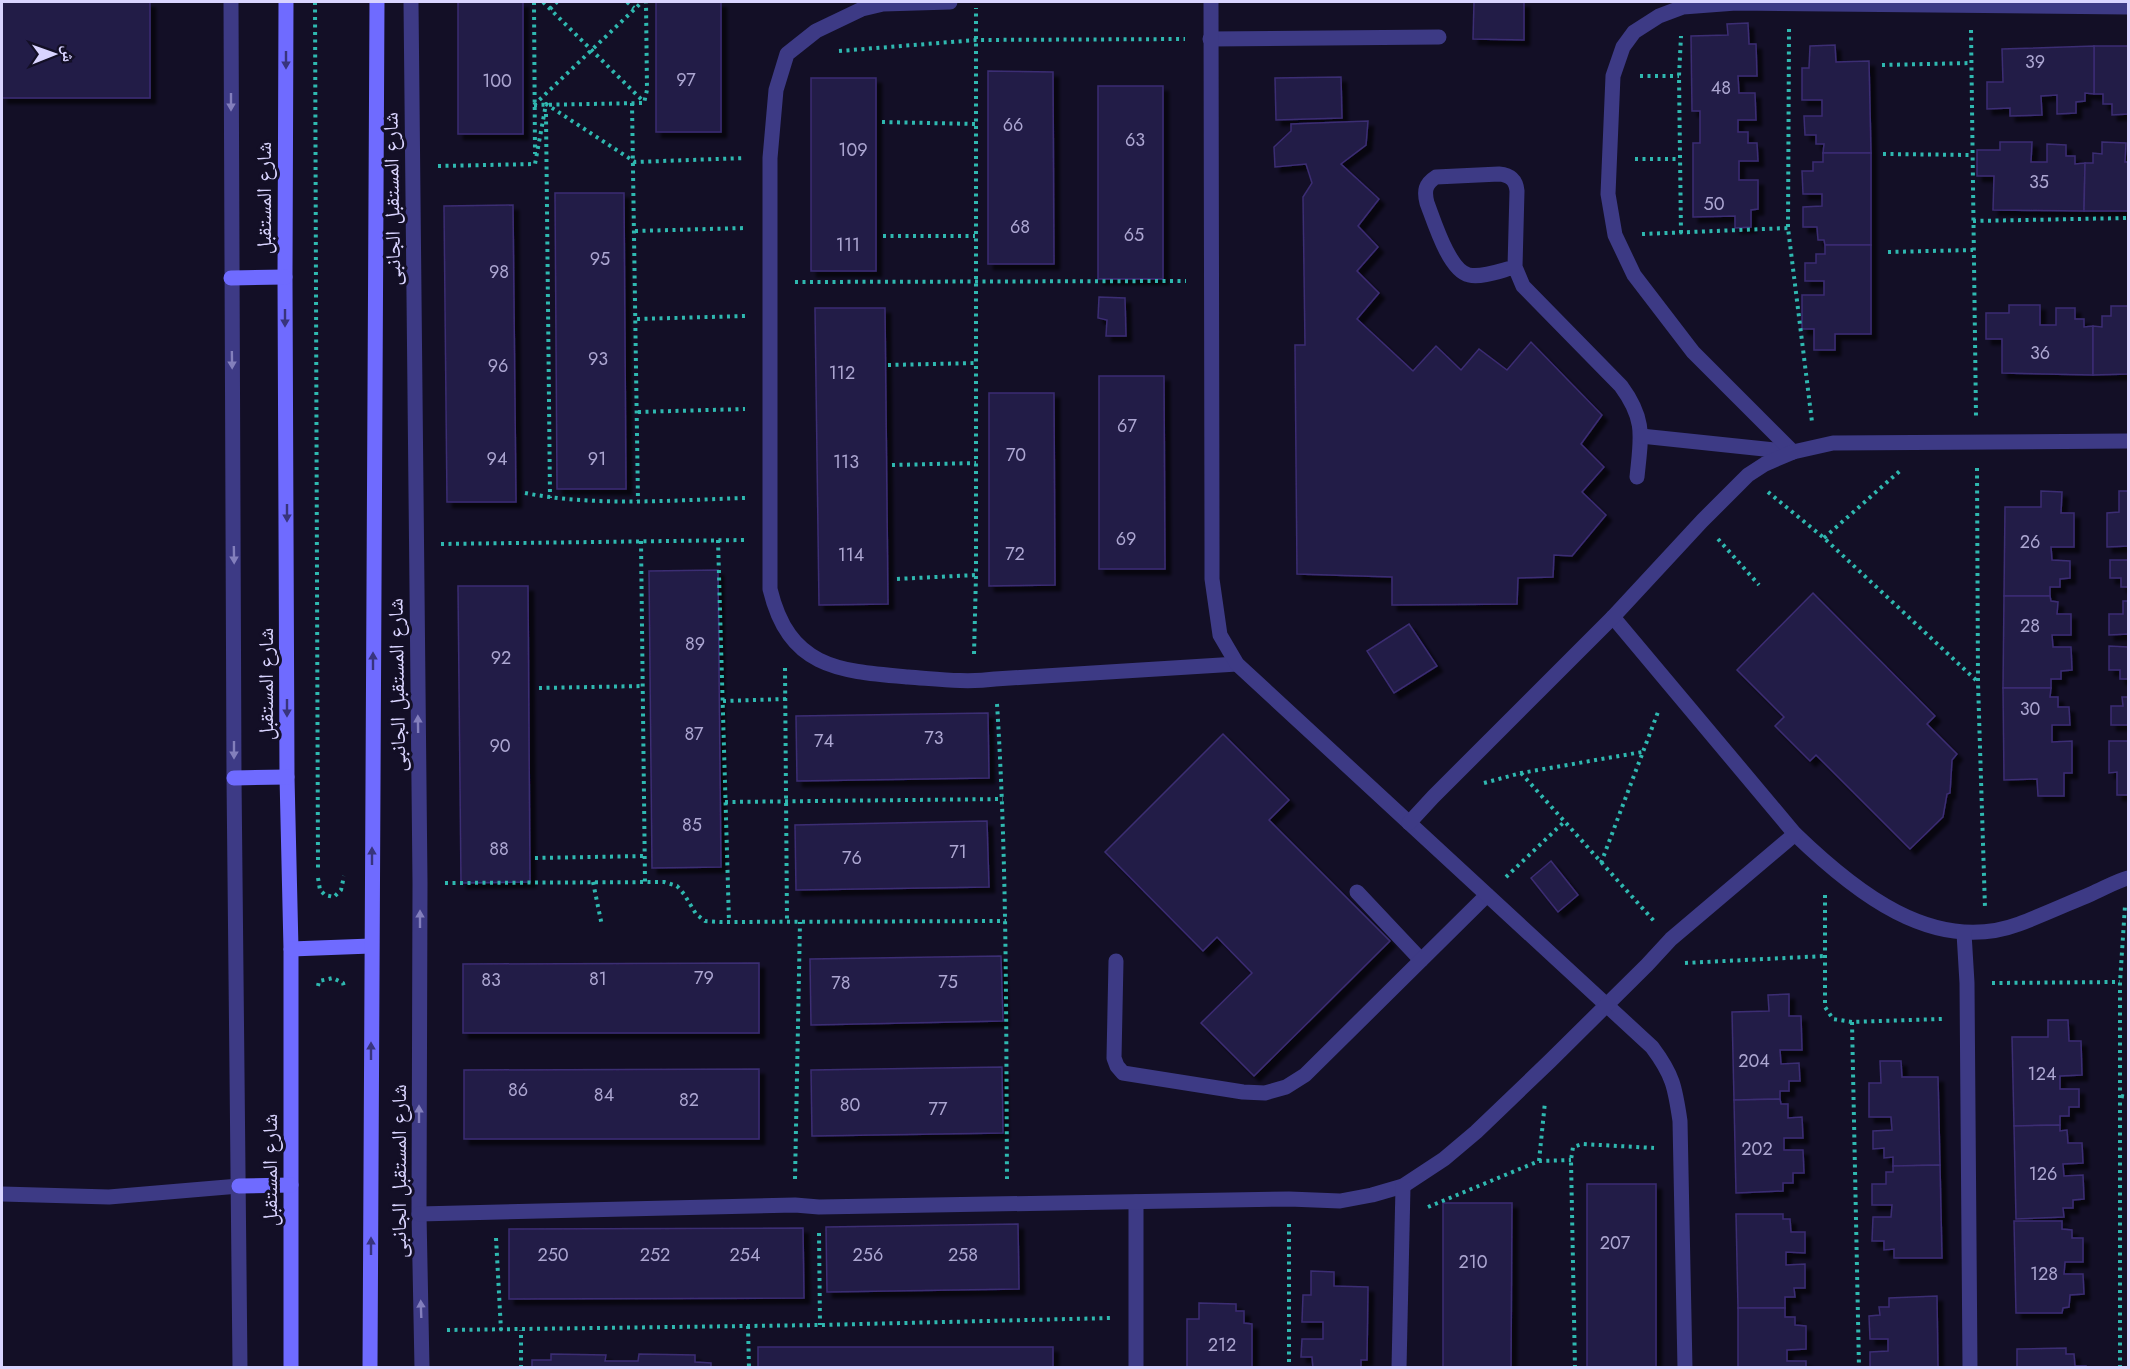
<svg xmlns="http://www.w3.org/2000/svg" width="2130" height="1369" font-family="Jost,'Noto Naskh Arabic',sans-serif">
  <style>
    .building { fill: #241b47; stroke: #3b2d73; stroke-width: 1.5; filter: url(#shadow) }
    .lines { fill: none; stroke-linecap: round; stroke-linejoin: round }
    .path { stroke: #2fb8b0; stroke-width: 4; stroke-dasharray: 3 4.5; stroke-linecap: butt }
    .lane { stroke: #3d3a85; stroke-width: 15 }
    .street { stroke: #3d3a85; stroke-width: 15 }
    .secondary { stroke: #6f6bff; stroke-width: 15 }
    .oneway { fill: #38347d }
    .oneway2 { fill: #837fbc }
    .labels { text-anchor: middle; stroke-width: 6; stroke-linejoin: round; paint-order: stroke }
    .number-label { font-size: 18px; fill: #aca6d1 }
    .street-label { font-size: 21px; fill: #d9d4ff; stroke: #130f26 }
  </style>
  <defs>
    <filter id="shadow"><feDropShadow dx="5.5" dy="5.5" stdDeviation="1.5" flood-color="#0009"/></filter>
  </defs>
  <rect width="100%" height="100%" fill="#130f26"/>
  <!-- building -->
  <g class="building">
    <rect x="2" y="2" width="148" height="96"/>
    <rect x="458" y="2" width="65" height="132"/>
    <rect x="656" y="2" width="65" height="130"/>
    <path d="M1474,2H1524V40L1473,39Z"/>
    <path d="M1748,23L1749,44H1756L1757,76H1738L1739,93H1755L1756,120H1738V132H1748V143H1757L1758,161H1739V180H1758V209L1751,210V227L1735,228V216L1693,217V143H1700V111H1692L1691,36L1728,35L1727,24Z"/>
    <path d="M1835,45L1836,62L1869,61L1871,153H1823L1824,144H1816V135H1805L1804,116H1822V100H1802V68H1809L1810,46Z"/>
    <path d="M2094,46H2128V114L2112,115V104H2103V94H2094Z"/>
    <path d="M2094,46V94L2085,93V101L2076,102V113L2057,114V95L2041,96L2042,115L2010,116V108L1987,109V82H2003L2002,49Z"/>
    <path d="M988,71L1053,72L1054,264H988Z"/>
    <path d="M1341,77L1342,118L1276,120L1275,78Z"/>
    <rect x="811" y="78" width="65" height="193"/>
    <rect x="1098" y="86" width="65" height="193"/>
    <path d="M1368,121L1366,145L1341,164L1379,199L1358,226L1378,247L1357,271L1379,293L1357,319L1413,371L1436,346L1461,370L1479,349L1507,370L1531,342L1602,415L1581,444L1604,467L1582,492L1606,515L1572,556L1554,555L1553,577L1518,578L1517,604L1392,605V577L1297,574L1295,345H1305L1303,197L1312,183L1306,164L1275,167L1274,147L1291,131V124Z"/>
    <path d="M2000,142H2032L2031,162H2047V144L2066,145V156H2075V164L2085,163L2084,211L1993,210L1994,176H1977V150H2000Z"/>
    <path d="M2102,142L2126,143L2125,162H2128V211H2084L2085,163H2093V153L2102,154Z"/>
    <path d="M1823,153H1871V245H1825L1824,240H1818L1817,227H1803V207L1822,206V194H1803L1802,171H1813V162H1823Z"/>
    <path d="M555,193H624L626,489H557Z"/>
    <path d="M513,205L516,502H447L444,206Z"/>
    <path d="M1825,245H1871V334H1835V350H1814V329H1802V295H1824V281H1805V263H1816V254H1825Z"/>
    <path d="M1099,297L1125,298L1126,336H1106L1107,320L1098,318Z"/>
    <path d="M2009,305H2040V325H2056V308H2075V319H2084V327L2093,326V375L2002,373V339H1986V313H2009Z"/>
    <path d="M2111,306H2128V374L2093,375V326L2102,327V316H2111Z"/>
    <path d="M815,308H885L888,604L819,605Z"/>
    <path d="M1099,376H1164L1165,569H1099Z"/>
    <path d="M989,393H1054L1055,585L989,586Z"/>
    <path d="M2041,491L2062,492L2061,513H2074V547H2051L2052,560L2070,561V578L2060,579V587H2050V596H2004L2005,507H2041Z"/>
    <path d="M2119,491H2128V546L2107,547V513L2119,512Z"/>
    <path d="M2110,560H2128V587H2121V578H2110Z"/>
    <path d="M718,570L721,867L652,868L649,571Z"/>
    <path d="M458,586H528L530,882L461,883Z"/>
    <path d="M1813,593L1935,716L1927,724L1957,754L1952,760L1950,793L1947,794L1943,817L1910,849L1816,755L1810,761L1775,726L1784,717L1737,670Z"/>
    <path d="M2004,596H2050L2051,601L2058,602L2057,614H2071V635H2052L2053,647H2071L2072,670L2061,671V679H2051V688H2003Z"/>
    <path d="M2123,601H2128V679H2120V670H2109V646L2128,647V634L2109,635V614H2123Z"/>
    <path d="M1409,624L1437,666L1394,693L1367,651Z"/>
    <path d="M2003,688H2051L2050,697H2058V707H2069L2070,725H2052V742L2072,741V773H2064V796H2038L2037,779L2004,780Z"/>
    <path d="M2122,697H2128V725H2111V706H2123Z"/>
    <path d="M988,713L989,778L797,781L796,716Z"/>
    <path d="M1223,734L1289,800L1269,820L1390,941L1254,1076L1201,1023L1252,973L1217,937L1203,951L1105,852Z"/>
    <path d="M2109,741H2128V795H2117V772L2109,773Z"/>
    <path d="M987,821L989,887L796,890L795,825Z"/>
    <path d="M1551,861L1578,895L1558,912L1531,878Z"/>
    <path d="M1001,956L1003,1021L811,1025L810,959Z"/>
    <path d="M759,963V1033H463V964Z"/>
    <path d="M1789,994V1016H1801L1802,1050H1780L1781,1064L1799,1063L1800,1081H1789V1091H1780V1099L1734,1100L1732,1012L1769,1011L1768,995Z"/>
    <path d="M2048,1020H2068L2069,1041H2081L2082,1075L2060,1076V1089H2079V1107H2069V1116H2060V1125L2014,1126L2012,1037H2048Z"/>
    <path d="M1880,1061H1901L1902,1077H1938L1940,1165L1893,1166V1157L1884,1158V1148L1873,1149V1131L1892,1130L1891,1117H1869V1083H1881Z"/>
    <path d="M1002,1067L1003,1133L812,1136L811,1070Z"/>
    <path d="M759,1069V1139H464V1070Z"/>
    <path d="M1780,1099L1781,1104H1788V1118L1802,1117L1803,1138H1784V1150H1803L1804,1173H1793V1183H1783V1191L1736,1193L1734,1100Z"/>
    <path d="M2060,1125V1131L2067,1130L2068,1143H2082L2083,1163L2063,1164L2064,1176L2083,1175L2084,1199L2073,1200V1208H2063L2064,1217L2016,1219L2014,1126Z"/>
    <path d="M1940,1165L1942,1258H1894V1249L1884,1250V1241H1872L1873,1217H1891L1892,1205H1872V1184H1886V1172H1893V1166Z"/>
    <rect x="1587" y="1184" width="69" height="184"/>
    <path d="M1443,1203H1512L1511,1368H1443Z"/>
    <path d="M1736,1214H1783V1219H1790L1791,1232H1805V1253L1786,1252V1265L1805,1264V1288H1794L1795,1297H1785V1308H1738Z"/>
    <path d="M2014,1221H2062V1229L2072,1230V1238H2083V1262H2065L2064,1274H2083L2084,1294L2070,1295L2069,1307L2063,1308L2062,1313H2016Z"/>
    <path d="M1018,1224L1019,1289L827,1292L826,1227Z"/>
    <path d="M803,1228L804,1298L509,1299V1229Z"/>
    <path d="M1311,1271L1334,1272V1286L1368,1287L1367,1360H1361V1368H1313L1312,1357H1301L1302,1339H1323V1322H1302L1303,1295H1311Z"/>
    <path d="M1937,1296L1938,1368H1870V1352L1888,1351V1339H1870L1869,1316L1880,1315L1879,1307H1889V1298Z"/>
    <path d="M1199,1303L1236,1304V1311H1244V1323L1252,1324V1368H1187V1319H1199Z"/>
    <path d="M1738,1308H1785V1317H1795V1325L1806,1326V1349L1787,1350V1361H1806V1368H1738Z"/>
    <rect x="758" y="1347" width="295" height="21"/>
    <path d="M2066,1348V1354H2074L2075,1366H2086V1368H2017V1349Z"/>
    <path d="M551,1354L606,1355L605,1361H638L639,1354L695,1355V1362L711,1363V1368H532V1360H551Z"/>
  </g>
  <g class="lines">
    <!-- path -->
    <g class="path">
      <path d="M315,2L318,868"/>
      <path d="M534,2L535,154"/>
      <path d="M543,2L644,102"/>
      <path d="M627,2L634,8"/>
      <path d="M550,9L557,2"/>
      <path d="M1789,29L1788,228L1812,422"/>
      <path d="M1971,30L1976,416"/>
      <path d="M839,51L976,40L1185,39"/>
      <path d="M1882,65L1971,63"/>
      <path d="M1640,76H1679"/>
      <path d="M632,103L638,501"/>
      <path d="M534,105L644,103L647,90L646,2"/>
      <path d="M534,105L642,2"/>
      <path d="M546,114L550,498"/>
      <path d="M882,122L975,124"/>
      <path d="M1883,154L1972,155"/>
      <path d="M1635,159H1679"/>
      <path d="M438,166L535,164L546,104L635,162L745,158"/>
      <path d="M1973,221L2128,218"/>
      <path d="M635,231L745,228"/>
      <path d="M1681,233L1679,76L1681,36"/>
      <path d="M1642,234L1788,228"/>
      <path d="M883,236H975"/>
      <path d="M1888,252L1973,250"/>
      <path d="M795,282L1186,281"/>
      <path d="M637,319L745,316"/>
      <path d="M888,365L976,363"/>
      <path d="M638,412L745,409"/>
      <path d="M892,465L976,463"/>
      <path d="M1977,468L1978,683L1985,908"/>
      <path d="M1768,492L1824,538L1978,682"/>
      <path d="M525,493C596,507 674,500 746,498"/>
      <path d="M1824,538L1902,469"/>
      <path d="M1718,539L1759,585"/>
      <path d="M718,540L729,922"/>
      <path d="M641,541L645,882"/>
      <path d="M441,544L745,540"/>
      <path d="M897,579L976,575"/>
      <path d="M974,654L976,575V8"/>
      <path d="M785,668L787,922"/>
      <path d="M539,688L644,686"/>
      <path d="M723,701L787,699"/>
      <path d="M997,704C1007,862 1006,1021 1007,1179"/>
      <path d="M1521,773L1654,921"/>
      <path d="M1484,783L1521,773L1642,752"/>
      <path d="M725,802L1003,799"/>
      <path d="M535,858L645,856"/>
      <path d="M1601,863L1658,712"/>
      <path d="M1506,877L1564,822"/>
      <path d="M318,878L320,890L325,895L334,897L341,890L344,876"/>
      <path d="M593,882L602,926"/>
      <path d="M445,883L664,882L677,886L684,894L696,914L705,921L720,922L1006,921"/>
      <path d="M1825,895V1007L1833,1019L1852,1022L1942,1019"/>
      <path d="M1685,963L1825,956"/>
      <path d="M1992,983L2120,982"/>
      <path d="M318,986L319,981L333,978L343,983L344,987"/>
      <path d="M1852,1022L1859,1368"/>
      <path d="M2121,1096L2128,1097"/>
      <path d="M1539,1161L1545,1102"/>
      <path d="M795,1179L800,922"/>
      <path d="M1428,1207L1539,1161L1571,1160"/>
      <path d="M1289,1224V1368"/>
      <path d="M819,1233L820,1325"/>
      <path d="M496,1238L501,1330"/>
      <path d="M748,1326L749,1368"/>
      <path d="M447,1330L820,1325L1111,1318"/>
      <path d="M521,1368V1330"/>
      <path d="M1575,1368L1571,1160L1573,1147L1582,1144L1654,1148"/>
      <path d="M2120,1368V982L2125,906"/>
    </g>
    <!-- lane -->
    <g class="lane">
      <path d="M231,2L234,778L240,1368"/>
      <path d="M1210,39L1439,37"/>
      <path d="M1515,267C1502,270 1482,278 1469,275C1449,271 1434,221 1427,203C1424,191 1425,184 1436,177L1499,174C1510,175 1516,180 1517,191L1515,267L1523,286L1621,386C1646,420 1641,437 1637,477"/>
      <path d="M1641,436L1793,452"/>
      <path d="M1357,892L1421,960"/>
      <path d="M1116,961L1114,1058L1117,1066L1123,1073L1243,1092L1265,1093L1286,1087L1305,1075L1487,895"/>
      <path d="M2,1194L109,1197L239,1186"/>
    </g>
    <!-- street -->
    <g class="street">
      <path d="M411,2L420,883L419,1214L422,1368"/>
      <path d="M950,2L883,4L862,9L816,31L787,54L776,90L770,158V589C789,668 838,671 908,677C937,679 966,683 995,679L1237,664"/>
      <path d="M1211,2L1212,546V579L1220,635L1237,664L1652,1047C1673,1075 1675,1087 1680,1121L1685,1368"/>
      <path d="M1793,452L1693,352L1634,275L1615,235L1608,194L1613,76L1623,47L1634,32L1659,16L1683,7L1736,3L2128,7"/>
      <path d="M1613,617L1795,834C1853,890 1933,956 2019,924C2043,915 2067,904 2091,894C2103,889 2116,881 2128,878"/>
      <path d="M1409,823L1433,797L1613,617L1702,521L1748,475L1765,464L1793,452L1833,443L2128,441"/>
      <path d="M1964,933L1967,983L1970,1368"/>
      <path d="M1136,1202V1368"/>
      <path d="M419,1214L795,1205L819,1207L1289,1199L1340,1201L1372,1195L1403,1186L1444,1159L1476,1132L1550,1061L1647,965L1671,939L1795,834"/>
      <path d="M1399,1368L1403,1186"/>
    </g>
    <!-- secondary -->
    <g class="secondary">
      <path d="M286,2L285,277L287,777L291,949V1368"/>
      <path d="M231,278L285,277"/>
      <path d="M234,778L287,777"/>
      <path d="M291,949L371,946"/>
      <path d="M239,1186L291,1185"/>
      <path d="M370,1368L377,2"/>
    </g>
  </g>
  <!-- one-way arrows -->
  <defs><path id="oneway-solid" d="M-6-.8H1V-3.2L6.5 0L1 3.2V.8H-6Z" transform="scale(1.5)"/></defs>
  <g class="oneway">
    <use href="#oneway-solid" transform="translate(286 60) rotate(90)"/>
    <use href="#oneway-solid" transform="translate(285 318) rotate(90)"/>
    <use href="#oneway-solid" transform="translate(287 513) rotate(90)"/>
    <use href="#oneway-solid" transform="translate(373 661) rotate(-90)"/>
    <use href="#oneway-solid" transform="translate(287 708) rotate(90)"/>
    <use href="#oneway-solid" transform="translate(372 856) rotate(-90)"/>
    <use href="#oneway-solid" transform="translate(371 1051) rotate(-90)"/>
    <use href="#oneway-solid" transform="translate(371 1246) rotate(-90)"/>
  </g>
  <g class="oneway2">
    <use href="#oneway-solid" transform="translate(231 102) rotate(90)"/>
    <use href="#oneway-solid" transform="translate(232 360) rotate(89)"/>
    <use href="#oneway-solid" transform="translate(234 555) rotate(89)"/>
    <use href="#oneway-solid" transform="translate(418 724) rotate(-91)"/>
    <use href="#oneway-solid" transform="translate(234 750) rotate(90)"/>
    <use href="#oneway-solid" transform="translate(420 919) rotate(-90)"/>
    <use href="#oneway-solid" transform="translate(419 1114) rotate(-90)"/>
    <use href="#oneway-solid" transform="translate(421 1309) rotate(-92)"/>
  </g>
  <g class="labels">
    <!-- number labels -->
    <g class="number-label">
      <text x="2035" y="68">39</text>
      <text x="686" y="86">97</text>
      <text x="497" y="87">100</text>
      <text x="1721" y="94">48</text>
      <text x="1013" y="131">66</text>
      <text x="1135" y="146">63</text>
      <text x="853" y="156">109</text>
      <text x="2039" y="188">35</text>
      <text x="1714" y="210">50</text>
      <text x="1020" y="233">68</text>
      <text x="1134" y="241">65</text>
      <text x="848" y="251">111</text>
      <text x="600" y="265">95</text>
      <text x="499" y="278">98</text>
      <text x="2040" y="359">36</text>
      <text x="598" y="365">93</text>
      <text x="498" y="372">96</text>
      <text x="842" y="379">112</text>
      <text x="1127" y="432">67</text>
      <text x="1016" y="461">70</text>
      <text x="497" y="465">94</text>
      <text x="597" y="465">91</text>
      <text x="846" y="468">113</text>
      <text x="1126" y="545">69</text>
      <text x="2030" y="548">26</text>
      <text x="1015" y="560">72</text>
      <text x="851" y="561">114</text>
      <text x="2030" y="632">28</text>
      <text x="695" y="650">89</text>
      <text x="501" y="664">92</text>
      <text x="2030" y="715">30</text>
      <text x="694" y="740">87</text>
      <text x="934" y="744">73</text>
      <text x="824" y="747">74</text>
      <text x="500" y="752">90</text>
      <text x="692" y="831">85</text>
      <text x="499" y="855">88</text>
      <text x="958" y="858">71</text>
      <text x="852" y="864">76</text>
      <text x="704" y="984">79</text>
      <text x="598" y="985">81</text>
      <text x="491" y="986">83</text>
      <text x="948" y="988">75</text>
      <text x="841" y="989">78</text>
      <text x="1754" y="1067">204</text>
      <text x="2042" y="1080">124</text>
      <text x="518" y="1096">86</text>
      <text x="604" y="1101">84</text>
      <text x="689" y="1106">82</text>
      <text x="850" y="1111">80</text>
      <text x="938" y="1115">77</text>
      <text x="1757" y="1155">202</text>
      <text x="2043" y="1180">126</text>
      <text x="1615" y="1249">207</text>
      <text x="553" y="1261">250</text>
      <text x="655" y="1261">252</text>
      <text x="745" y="1261">254</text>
      <text x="868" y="1261">256</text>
      <text x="963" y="1261">258</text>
      <text x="1473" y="1268">210</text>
      <text x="2044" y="1280">128</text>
      <text x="1222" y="1351">212</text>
    </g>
    <!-- street labels -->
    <g class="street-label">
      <text transform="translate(264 198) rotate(-90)" y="7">شارع المستقبل</text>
      <text transform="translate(392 199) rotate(-91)" y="7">شارع المستقبل الجانبى</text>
      <text transform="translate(266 684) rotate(-90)" y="7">شارع المستقبل</text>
      <text transform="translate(397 685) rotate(-91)" y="7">شارع المستقبل الجانبى</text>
      <text transform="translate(270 1170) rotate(-90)" y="7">شارع المستقبل</text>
      <text transform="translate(399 1171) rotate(-90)" y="7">شارع المستقبل الجانبى</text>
    </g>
  </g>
  <!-- border -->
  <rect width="2130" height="1369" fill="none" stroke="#d9d4ff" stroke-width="6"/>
  <!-- north arrow -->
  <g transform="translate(54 54) rotate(89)" stroke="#130f26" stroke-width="4.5" paint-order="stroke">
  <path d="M0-4.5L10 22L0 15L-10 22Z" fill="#d9d4ff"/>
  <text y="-9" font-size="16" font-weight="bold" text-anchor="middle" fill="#d9d4ff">ش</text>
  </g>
</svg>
